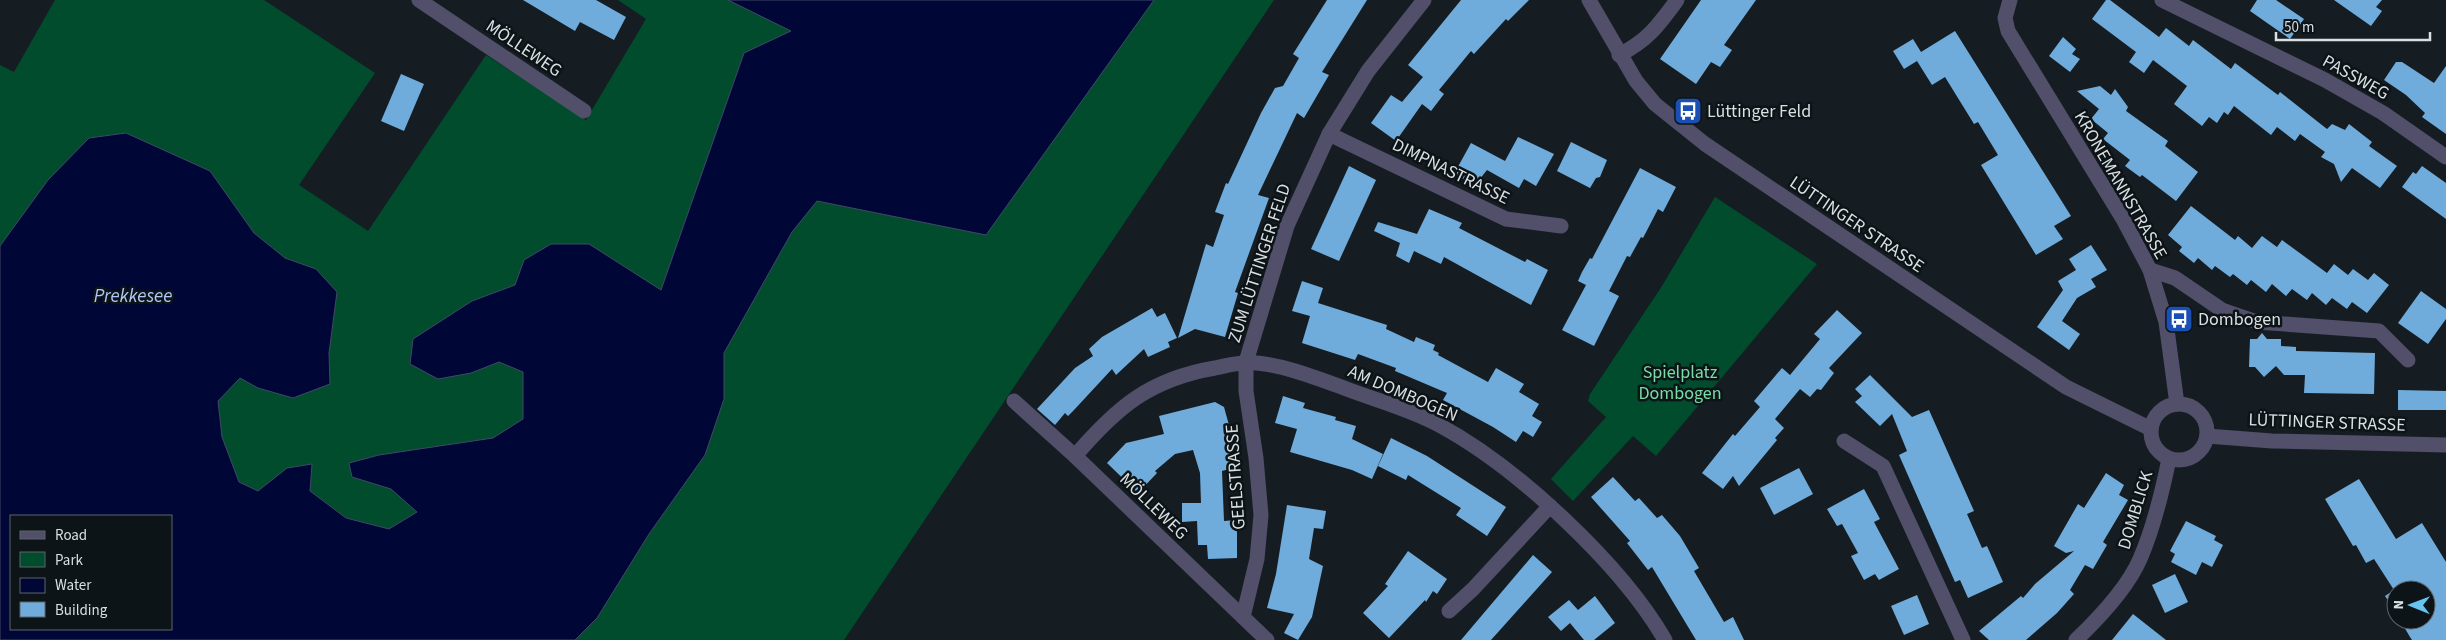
<svg xmlns="http://www.w3.org/2000/svg" width="2446" height="640" font-family="'Source Sans 3',sans-serif">
  <style>
    .green { fill: #014c2d; fill-rule: evenodd }
    .water { fill: #000635; stroke: #414769; fill-rule: evenodd }
    .building { fill: #6facdb }
    .lines { fill: none; stroke-linecap: round; stroke-linejoin: round }
    .street { stroke: #514f69; stroke-width: 15 }
    .labels { text-anchor: middle; stroke-width: 5; stroke-linejoin: round; paint-order: stroke }
    .street-label { font-size: 18px; fill: #dadfe2; stroke: #0d1418 }
    .poi-label { font-size: 18px; fill: #dadfe2; stroke: #0d1418; text-anchor: start }
    .park-label { font-size: 18px; fill: #79dda5; stroke: #0d1418 }
    .water-label { font-size: 19px; font-style: italic; fill: #afc8f9; stroke: #0d1418 }
  </style>
  <rect width="100%" height="100%" fill="#161d22"/>
  <!-- green -->
  <g class="green">
    <path d="M55,0H264L375,73L299,185L368,231L486,55L586,120L646,19L618,0H1274L844,640H0V65L14,72ZM11,516H171V629H11Z"/>
    <path d="M1715,197L1817,264L1656,456L1633,436L1573,501L1551,479L1606,417L1588,401L1590,394L1662,286Z"/>
  </g>
  <!-- water -->
  <path class="water" d="M728,0H1154L986,235L817,201L792,232L724,353V399L705,455L649,534L597,618L575,640H0V246L48,180L89,138L126,133L210,171L254,233L285,258L316,269L337,292L329,353L330,384L293,398L258,388L240,378L218,401L222,437L239,482L258,491L287,468L312,464L310,491L346,518L389,529L417,512L391,489L352,477L349,463L379,455L493,438L523,419V372L499,362L471,373L438,379L410,364L413,339L472,301L515,285L524,260L551,244H589L661,290L744,53L791,31ZM11,516H171V629H11Z"/>
  <!-- building -->
  <g class="building">
    <path d="M523,0H596L626,17L614,40L580,22L575,31Z"/>
    <path d="M1327,0H1367L1322,72L1329,75L1304,118L1297,113L1258,195L1269,198L1235,292L1238,293L1225,337L1195,329L1178,338L1206,244L1213,247L1224,215L1215,212L1226,183L1228,184L1261,113L1275,88L1283,86L1299,58L1293,54Z"/>
    <path d="M1461,0H1529L1508,21L1506,19L1474,54L1471,51L1439,90L1444,94L1431,111L1422,104L1396,141L1371,123L1391,95L1402,102L1423,77L1408,65Z"/>
    <path d="M1701,0H1756L1724,45L1732,50L1720,67L1711,62L1696,84L1660,59Z"/>
    <path d="M2106,0H2110L2159,37L2166,28L2189,46L2193,40L2231,69L2235,63L2278,95L2280,92L2327,129L2332,124L2345,130L2349,124L2372,142L2369,146L2397,166L2380,188L2352,168L2341,182L2334,164L2321,157L2325,152L2300,134L2295,141L2277,127L2271,135L2234,106L2228,115L2224,112L2217,123L2209,117L2202,126L2174,104L2187,86L2153,60L2144,73L2129,62L2136,52L2092,19Z"/>
    <path d="M2257,0H2276L2304,19L2290,39L2250,11Z"/>
    <path d="M2334,0H2382L2376,7L2382,11L2371,26Z"/>
    <path d="M1955,31L2071,216L2054,226L2063,239L2036,255L1981,165L1998,155L1978,122L1974,124L1945,77L1932,85L1917,61L1904,69L1893,51L1913,39L1921,52Z"/>
    <path d="M2063,37L2076,49L2072,54L2080,59L2070,72L2049,56Z"/>
    <path d="M2396,62H2402L2434,83L2446,66V134L2422,117L2425,113L2406,95L2384,80Z"/>
    <path d="M401,74L424,84L404,131L381,121Z"/>
    <path d="M2100,86L2111,95L2115,89L2128,107L2126,111L2168,141L2165,146L2198,172L2176,201L2142,175L2140,177L2125,166L2130,160L2103,139L2108,133L2091,119L2099,109L2077,91Z"/>
    <path d="M1518,137L1554,154L1536,186L1524,179L1519,188L1487,170L1475,185L1454,174L1471,143L1505,161Z"/>
    <path d="M1571,142L1607,160L1600,177L1596,178L1590,188L1557,171Z"/>
    <path d="M1349,166L1376,180L1339,261L1311,249Z"/>
    <path d="M2422,166L2446,183V219L2402,187L2413,172L2416,174Z"/>
    <path d="M1640,168L1676,187L1663,212L1658,209L1643,238L1641,237L1630,257L1627,256L1609,291L1619,296L1594,346L1562,330L1586,285L1578,281L1582,272L1590,258L1592,259Z"/>
    <path d="M2191,206L2235,240L2238,236L2252,248L2262,236L2277,247L2282,240L2327,273L2334,264L2348,275L2353,269L2368,280L2374,273L2389,285L2367,313L2352,302L2347,309L2332,298L2326,305L2312,293L2307,300L2292,289L2286,296L2272,284L2266,292L2251,280L2247,285L2233,274L2230,277L2215,266L2212,270L2198,258L2194,263L2179,251L2182,247L2168,235Z"/>
    <path d="M1429,209L1462,223L1459,228L1525,262L1527,259L1548,270L1531,305L1444,257L1441,264L1414,251L1409,263L1396,256L1400,243L1374,231L1378,222L1417,234Z"/>
    <path d="M2091,245L2107,270L2091,279L2096,287L2077,298L2062,321L2080,334L2069,350L2037,327L2063,290L2058,281L2076,270L2069,259Z"/>
    <path d="M1302,281L1323,288L1318,303L1387,325L1386,329L1414,342L1416,337L1435,345L1433,350L1439,353L1438,355L1488,382L1496,368L1524,384L1519,392L1539,404L1532,416L1542,422L1533,437L1523,431L1516,442L1493,427L1443,400L1447,393L1395,371L1396,368L1358,354L1355,360L1302,343L1310,316L1292,311Z"/>
    <path d="M2421,291L2446,309V319L2428,344L2398,323Z"/>
    <path d="M1152,308L1157,317L1165,313L1177,338L1168,342L1170,347L1148,357L1144,349L1116,375L1112,369L1074,410L1068,416L1065,413L1055,425L1037,409L1075,368L1093,356L1089,349L1102,337Z"/>
    <path d="M1837,310L1862,333L1829,368L1834,373L1821,390L1817,389L1810,397L1800,389L1775,419L1784,428L1775,438L1777,440L1739,486L1733,476L1723,489L1702,473L1733,434L1735,436L1760,407L1754,401L1782,368L1790,375L1820,339L1814,334Z"/>
    <path d="M2262,333L2267,339H2281V346L2296,347V351L2375,353L2374,394L2304,393L2305,375H2284L2276,366L2264,377L2255,367H2249L2250,339H2257Z"/>
    <path d="M1870,375L1912,417L1929,410L1974,511L1967,514L1982,548L1987,546L2003,582L1968,598L1960,580L1955,582L1899,455L1907,451L1892,414L1880,426L1855,402L1862,396L1855,389Z"/>
    <path d="M2398,390L2446,391V410H2398Z"/>
    <path d="M1283,396L1305,403L1303,408L1336,417L1335,420L1356,426L1352,439L1383,454L1372,479L1352,470L1290,452L1297,429L1275,423Z"/>
    <path d="M1215,402L1224,407L1235,447L1232,448L1237,467L1222,471L1224,521L1237,520V558L1208,559L1207,545H1198L1197,521L1182,522V503H1201L1200,473L1193,450L1175,454L1155,471L1157,473L1138,493L1107,463L1126,443L1164,434L1159,416Z"/>
    <path d="M1391,438L1427,456L1506,507L1487,536L1456,515L1461,508L1408,475L1406,480L1378,466Z"/>
    <path d="M1799,468L1813,494L1774,515L1760,488Z"/>
    <path d="M2106,473L2124,485L2119,495L2128,500L2103,542L2107,545L2093,569L2085,565L2070,590L2074,594L2057,613L2026,640H1989L1979,631L2021,596L2023,598L2035,584L2074,551L2066,553L2054,546L2078,504L2084,508Z"/>
    <path d="M1613,477L1635,501L1639,498L1657,518L1662,515L1680,536L1699,568L1694,571L1724,622L1733,617L1744,640H1696L1652,567L1648,570L1627,543L1630,541L1591,497Z"/>
    <path d="M2359,479L2396,539L2422,523L2446,562V640H2412L2410,637L2400,620H2426V590H2396V613L2385,596L2394,590L2374,559L2366,563L2356,545L2353,546L2325,499Z"/>
    <path d="M1864,489L1880,519L1874,522L1899,569L1879,580L1875,574L1864,580L1851,556L1858,553L1842,524L1837,526L1827,509Z"/>
    <path d="M1287,505L1326,511L1323,529L1314,528L1309,559L1323,566L1312,617L1298,640L1284,633L1294,614L1267,608L1276,574Z"/>
    <path d="M2186,521L2216,536L2214,540L2223,545L2212,567L2202,562L2196,575L2171,562L2175,554L2170,551Z"/>
    <path d="M1408,551L1447,579L1437,594L1433,591L1426,602L1425,600L1389,638L1363,613L1388,586L1385,584Z"/>
    <path d="M1533,555L1552,572L1491,640H1461Z"/>
    <path d="M2175,574L2188,602L2165,613L2152,585Z"/>
    <path d="M1917,595L1929,624L1904,635L1891,606Z"/>
    <path d="M1595,596L1615,623L1594,640H1584L1570,623L1561,631L1548,617L1569,600L1578,610Z"/>
    <path d="M2133,614L2166,640H2112Z"/>
  </g>
  <g class="lines">
    <!-- street -->
    <g class="street">
      <path d="M419,0L584,111"/>
      <path d="M1589,0L1636,81L1655,104L1705,144L2066,387L2151,429"/>
      <path d="M2010,0L2005,18L2008,31L2123,219L2150,270L2166,322L2177,404"/>
      <path d="M2162,0L2325,80L2383,113L2446,157"/>
      <path d="M1619,55C1648,40 1658,26 1677,0"/>
      <path d="M1329,134L1506,219L1561,226"/>
      <path d="M2150,270L2175,278L2222,310L2257,322L2379,331L2408,360"/>
      <path d="M1014,401L1075,456L1267,640"/>
      <circle cx="2179" cy="432" r="28"/>
      <path d="M2207,436L2272,441L2446,445"/>
      <path d="M1844,441L1883,466L1963,640"/>
      <path d="M1075,456C1117,407 1150,379 1215,368C1225,366 1235,363 1245,363C1274,361 1317,378 1344,388C1375,400 1410,409 1439,425C1517,467 1621,564 1665,640"/>
      <path d="M1449,611L1473,589L1550,506"/>
      <path d="M1243,617L1257,559L1261,515L1256,458L1246,391V362L1287,226L1329,134L1368,71L1424,0"/>
      <path d="M2076,640C2099,618 2127,589 2140,559C2154,527 2162,493 2169,459"/>
    </g>
  </g>
  <!-- icons -->
  <defs>
    <symbol id="bus-square" viewBox="-11 -11 22 22"><rect x="-9" y="-9" width="18" height="18" rx="4" fill="#1a4fb4" stroke="#0d1418"/><path d="M-5-6H5V4H4V6H2V4H-2V6H-4V4H-5ZM-3.5-4V0h7V-4ZM-3.5 1.2v1.5H-2V1.2ZM2 1.2v1.5H3.5V1.2Z" fill="#fff"/></symbol>
  </defs>
  <g fill-rule="evenodd">
    <use href="#bus-square" x="1672" y="95" width="32" height="32"/>
    <use href="#bus-square" x="2163" y="303" width="32" height="32"/>
  </g>
  <g class="labels">
    <!-- street labels -->
    <g class="street-label">
      <text transform="translate(524 48) rotate(34)" y="6">MÖLLEWEG</text>
      <text transform="translate(2356 77) rotate(29)" y="6">PASSWEG</text>
      <text transform="translate(1451 171) rotate(26)" y="6">DIMPNASTRASSE</text>
      <text transform="translate(2121 185) rotate(60)" y="6">KRONEMANNSTRASSE</text>
      <text transform="translate(1857 224) rotate(34)" y="6">LÜTTINGER STRASSE</text>
      <text transform="translate(1259 263) rotate(-72)" y="6">ZUM LÜTTINGER FELD</text>
      <text transform="translate(1403 393) rotate(23)" y="6">AM DOMBOGEN</text>
      <text transform="translate(2327 422) rotate(2)" y="6">LÜTTINGER STRASSE</text>
      <text transform="translate(1235 477) rotate(-94)" y="6">GEELSTRASSE</text>
      <text transform="translate(1154 506) rotate(44)" y="6">MÖLLEWEG</text>
      <text transform="translate(2135 510) rotate(-73)" y="6">DOMBLICK</text>
    </g>
    <!-- poi labels -->
    <g class="poi-label">
      <text x="1707" y="117">Lüttinger Feld</text>
      <text x="2198" y="325">Dombogen</text>
    </g>
    <!-- park labels -->
    <g class="park-label">
      <text x="1680" y="378">Spielplatz<tspan x="1680" dy="21">Dombogen</tspan></text>
    </g>
    <!-- water labels -->
    <g class="water-label">
      <text x="133" y="302">Prekkesee</text>
    </g>
  </g>
  <!-- legend -->
  <rect x="10" y="515" width="162" height="115" fill="#0d1418" stroke="#5f6569"/>
  <rect x="20" y="531" width="25" height="8" fill="#514f69" stroke="#5f6569"/>
  <text x="55" y="540" font-size="15" fill="#dadfe2">Road</text>
  <rect x="20" y="552" width="25" height="15" fill="#014c2d" stroke="#5f6569"/>
  <text x="55" y="565" font-size="15" fill="#dadfe2">Park</text>
  <rect x="20" y="578" width="25" height="15" fill="#000635" stroke="#5f6569"/>
  <text x="55" y="590" font-size="15" fill="#dadfe2">Water</text>
  <rect x="20" y="602" width="25" height="15" fill="#6facdb" stroke="#5f6569"/>
  <text x="55" y="615" font-size="15" fill="#dadfe2">Building</text>
  <!-- north arrow -->
  <g transform="translate(2411 605) rotate(271)"><circle r="24" fill="#0d1418" stroke="#5f6569"/>
  <path d="M0-4L9 19L0 12L-9 19Z" fill="#66c4ef"/>
  <text y="-8" font-size="14" font-weight="bold" text-anchor="middle" fill="#dadfe2">N</text>
  </g>
  <!-- scale -->
  <path d="M2276 32v8h154v-8" fill="none" stroke="#dadfe2" stroke-width="2.5"/>
  <text x="2284" y="32" font-size="15" fill="#dadfe2" stroke="#0d1418" stroke-width="4" paint-order="stroke">50 m</text>
</svg>
